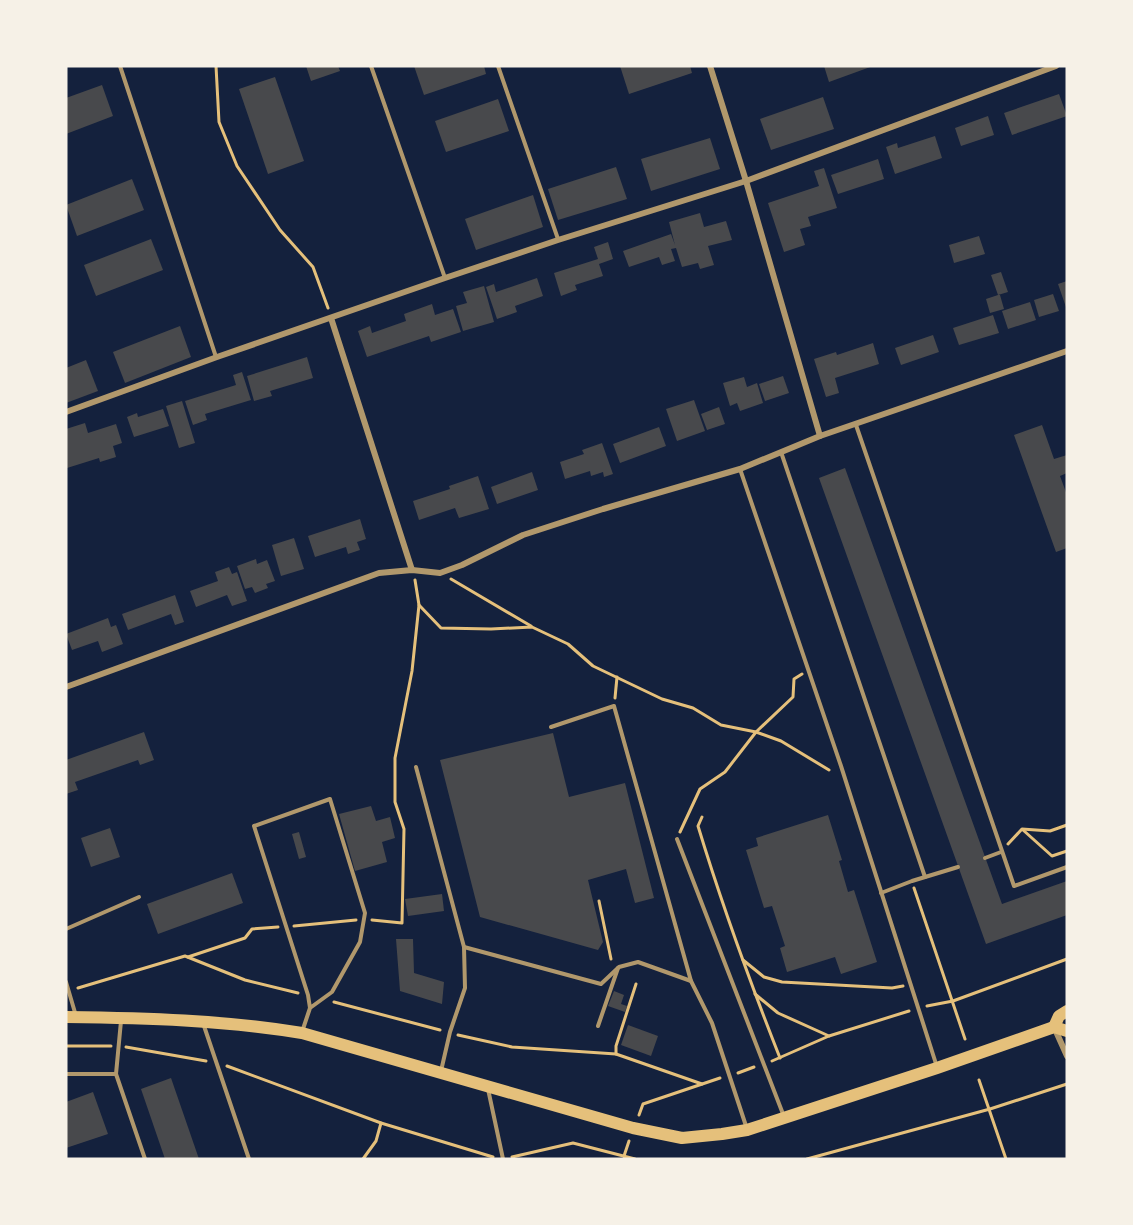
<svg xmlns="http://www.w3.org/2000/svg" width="1133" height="1225" font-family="Arial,sans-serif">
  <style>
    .building { fill: #48494c }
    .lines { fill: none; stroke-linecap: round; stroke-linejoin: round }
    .path { stroke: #e5c07b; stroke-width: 3 }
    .service { stroke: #b1986c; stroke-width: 4 }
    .minor { stroke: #b1986c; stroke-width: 6 }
    .secondary { stroke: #e5c07b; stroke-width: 12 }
  </style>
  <rect width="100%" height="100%" fill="#14213d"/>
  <!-- building -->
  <g class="building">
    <path d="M306,66H338L340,71L311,81Z"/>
    <path d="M414,66H484L486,74L424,95Z"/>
    <path d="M620,66H690L692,73L629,94Z"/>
    <path d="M824,66H873L829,82Z"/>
    <path d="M275,77L304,161L268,174L239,89Z"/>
    <path d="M102,85L113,116L66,134V98Z"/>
    <path d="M1059,94L1067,116L1012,135L1004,113Z"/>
    <path d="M823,97L834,129L771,150L760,119Z"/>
    <path d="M498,99L509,131L446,152L435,121Z"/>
    <path d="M988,116L994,135L961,146L955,128Z"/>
    <path d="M935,136L942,158L895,174L886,147L897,143L898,148Z"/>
    <path d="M710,138L720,169L651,191L641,159Z"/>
    <path d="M878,159L884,179L838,194L831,175Z"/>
    <path d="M616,167L627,199L558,220L548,189Z"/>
    <path d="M824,168L837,208L808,217L811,226L800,229L805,245L784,252L768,203L819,186L814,171Z"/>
    <path d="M132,179L144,210L77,236L66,205Z"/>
    <path d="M533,195L543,227L476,250L465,219Z"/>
    <path d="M700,213L704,227L726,221L732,240L708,246L714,265L700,269L698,263L682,267L676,248L671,249L675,261L662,265L659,257L629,267L623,251L671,234L675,245L669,222Z"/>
    <path d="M979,236L985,254L954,263L949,245Z"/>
    <path d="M151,239L163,270L96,296L84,265Z"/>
    <path d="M608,242L613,259L599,264L603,276L575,285L577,290L561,296L554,273L598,259L594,247Z"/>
    <path d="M1001,272L1008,292L998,295H1000L1004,309L990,313L986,299L998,295L991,275Z"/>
    <path d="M537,278L543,296L515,306L517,312L497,319L486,287L494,284L496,292Z"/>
    <path d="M1067,281V310L1058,284Z"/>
    <path d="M484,286L494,322L463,331L456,306L467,303L463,292Z"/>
    <path d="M1053,294L1059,311L1039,317L1034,300Z"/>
    <path d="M1030,302L1036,320L1008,329L1002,311Z"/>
    <path d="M432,304L435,315L453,309L461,332L431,342L429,336L367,357L358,331L370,326L372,333L406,321L404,314Z"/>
    <path d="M993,315L999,333L959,345L953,328Z"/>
    <path d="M180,326L191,357L125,383L113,352Z"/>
    <path d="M933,335L939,352L901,365L895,348Z"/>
    <path d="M873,343L879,364L835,378L839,393L826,397L814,359L836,352L837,355Z"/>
    <path d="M307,357L313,378L270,391L272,396L254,401L247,376Z"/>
    <path d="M86,360L98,391L66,403V368Z"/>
    <path d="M242,372L251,400L205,414L207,420L193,425L185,401L236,385L233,375Z"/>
    <path d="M783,376L789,393L765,401L759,384Z"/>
    <path d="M744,377L747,387L757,383L763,403L740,411L737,403L730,406L723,383Z"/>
    <path d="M694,400L705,431L677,441L666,409Z"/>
    <path d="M182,401L195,443L179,448L166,406Z"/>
    <path d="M719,407L725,424L707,430L701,414Z"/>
    <path d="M163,409L169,426L134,437L127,417L137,413L138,417Z"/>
    <path d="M85,423L88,433L116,424L122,443L113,446L116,457L100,462L99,458L67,468L66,429Z"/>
    <path d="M1042,425L1054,459L1067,455V473L1060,476L1067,495V548L1056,552L1014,435Z"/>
    <path d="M659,427L666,446L620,463L613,444Z"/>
    <path d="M602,443L613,474L604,477L603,472L591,476L590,471L565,479L560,462L584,454L582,450Z"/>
    <path d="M845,468L1002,904L1067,881V915L986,944L819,478Z"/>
    <path d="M532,472L538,490L497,504L491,487Z"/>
    <path d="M478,476L489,509L459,518L455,508L419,520L413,501L450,489L449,486Z"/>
    <path d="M360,519L366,539L357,542L360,550L348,554L346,547L315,557L308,536Z"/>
    <path d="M294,538L304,569L281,576L272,545Z"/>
    <path d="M256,559L257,564L267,560L275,581L266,584L268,588L255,593L252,587L245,589L237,566Z"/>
    <path d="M229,567L232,574L237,572L247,601L232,606L227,595L196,607L190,591L218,581L215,572Z"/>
    <path d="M175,595L184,622L175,625L171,614L128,630L122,614Z"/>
    <path d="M108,618L111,627L116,625L123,644L102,652L98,641L72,650L66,634Z"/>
    <path d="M144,732L154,760L140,765L138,760L75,782L78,790L66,794V760Z"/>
    <path d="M553,733L569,797L625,783L654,898L635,903L626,869L588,880L603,942L598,950L480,917L440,760Z"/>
    <path d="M371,806L376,821L390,817L395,838L382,842L387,862L355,871L339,814Z"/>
    <path d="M828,815L842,860L839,861L848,892L854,890L877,962L841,974L835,957L787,972L780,948L785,946L772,906L764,908L746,850L758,846L756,838Z"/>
    <path d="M110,828L120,857L91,867L81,838Z"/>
    <path d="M299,832L306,857L299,859L292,834Z"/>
    <path d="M232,873L243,903L158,934L147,904Z"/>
    <path d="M442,894L444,911L408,916L405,899Z"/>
    <path d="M396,939H413L414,973L444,982L442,1004L400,991Z"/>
    <path d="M614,991L624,995L621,1004L627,1006L625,1012L608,1006Z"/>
    <path d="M628,1025L658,1036L651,1056L621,1045Z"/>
    <path d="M171,1078L199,1159H165L141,1089Z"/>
    <path d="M93,1092L108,1134L66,1148V1102Z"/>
  </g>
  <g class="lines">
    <!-- path -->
    <g class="path">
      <path d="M216,66L219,122L237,166L280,230L313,267L328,308"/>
      <path d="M451,579L531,626"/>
      <path d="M415,580L419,605L441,628L491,629L532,627L568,644L593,666L662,699L693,708L721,725L756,732L781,741L829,770"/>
      <path d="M615,698L617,677"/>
      <path d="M702,817L698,826C722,905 750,982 780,1058"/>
      <path d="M1023,830L1052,856L1067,851"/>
      <path d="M680,832L700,789L725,772L756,732L793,697L794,679L802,674"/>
      <path d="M1008,844L1022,829L1050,831L1067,825"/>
      <path d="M914,888L965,1039"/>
      <path d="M599,901L611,959"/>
      <path d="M372,920L402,923L404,829L395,802V758L412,671L419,605"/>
      <path d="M294,926L356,920"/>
      <path d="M188,957L245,938L252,929L278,927"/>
      <path d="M743,960L764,977L782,982L892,988L903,986"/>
      <path d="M78,988L185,956L245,980L298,993"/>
      <path d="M755,994L778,1013L829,1036"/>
      <path d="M334,1002L440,1030"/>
      <path d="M927,1006L953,1001L1067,959"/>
      <path d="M458,1035L512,1047L616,1054L702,1084"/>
      <path d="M66,1046H111"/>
      <path d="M126,1047L206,1061"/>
      <path d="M616,1054V1046L636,984"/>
      <path d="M772,1061L829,1036L909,1011"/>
      <path d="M227,1066L381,1123L493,1157"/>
      <path d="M738,1073L754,1067"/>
      <path d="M979,1080L1006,1159"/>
      <path d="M639,1115L643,1104L720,1078"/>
      <path d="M512,1157L573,1143L635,1159"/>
      <path d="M363,1159L376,1141L381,1123"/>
      <path d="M625,1159L624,1156L629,1141"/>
      <path d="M807,1159L990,1109L1067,1084"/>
    </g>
    <!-- service -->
    <g class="service">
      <path d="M120,66L216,357"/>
      <path d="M371,66L445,278"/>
      <path d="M498,66L558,239"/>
      <path d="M856,425L1014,886L1067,867"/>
      <path d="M781,452L925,877"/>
      <path d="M740,469L841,766L937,1067"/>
      <path d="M551,727L614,706L691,981"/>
      <path d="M416,767L464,947L465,988L450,1032L441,1071"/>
      <path d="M677,839L783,1114"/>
      <path d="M985,858L1001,852"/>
      <path d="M881,893L912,881L958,867"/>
      <path d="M66,929L139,897"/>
      <path d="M464,947L601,984L619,967L638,962L691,981L712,1023L747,1129"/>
      <path d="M66,982L76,1016"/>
      <path d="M121,1021L116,1074L145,1159"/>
      <path d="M203,1023L249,1159"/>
      <path d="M598,1026L618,968"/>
      <path d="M302,1032L310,1008L308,995L254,826L330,799L365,913L360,942L332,992L310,1008"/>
      <path d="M66,1074H116"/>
      <path d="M488,1089L503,1159"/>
    </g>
    <!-- minor -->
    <g class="minor">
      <path d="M710,66L746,181L820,436"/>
      <path d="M331,318L412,570"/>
      <path d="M66,412L217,357L445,278L558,240L746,181L1056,66"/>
      <path d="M66,687L379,573L412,570L440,573L462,565L523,535L603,509L740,469L820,436L1067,351"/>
      <path d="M1054,1027L1067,1056"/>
    </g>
    <!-- secondary -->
    <g class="secondary">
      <path d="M66,1017C147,1018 222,1020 302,1033L633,1128L682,1138L722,1134L747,1130L937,1068L1054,1027L1067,1031"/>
      <path d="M1054,1027L1059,1016L1067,1011"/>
    </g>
  </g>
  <!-- border -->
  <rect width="1133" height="1225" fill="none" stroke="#f6f1e7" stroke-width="135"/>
</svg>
